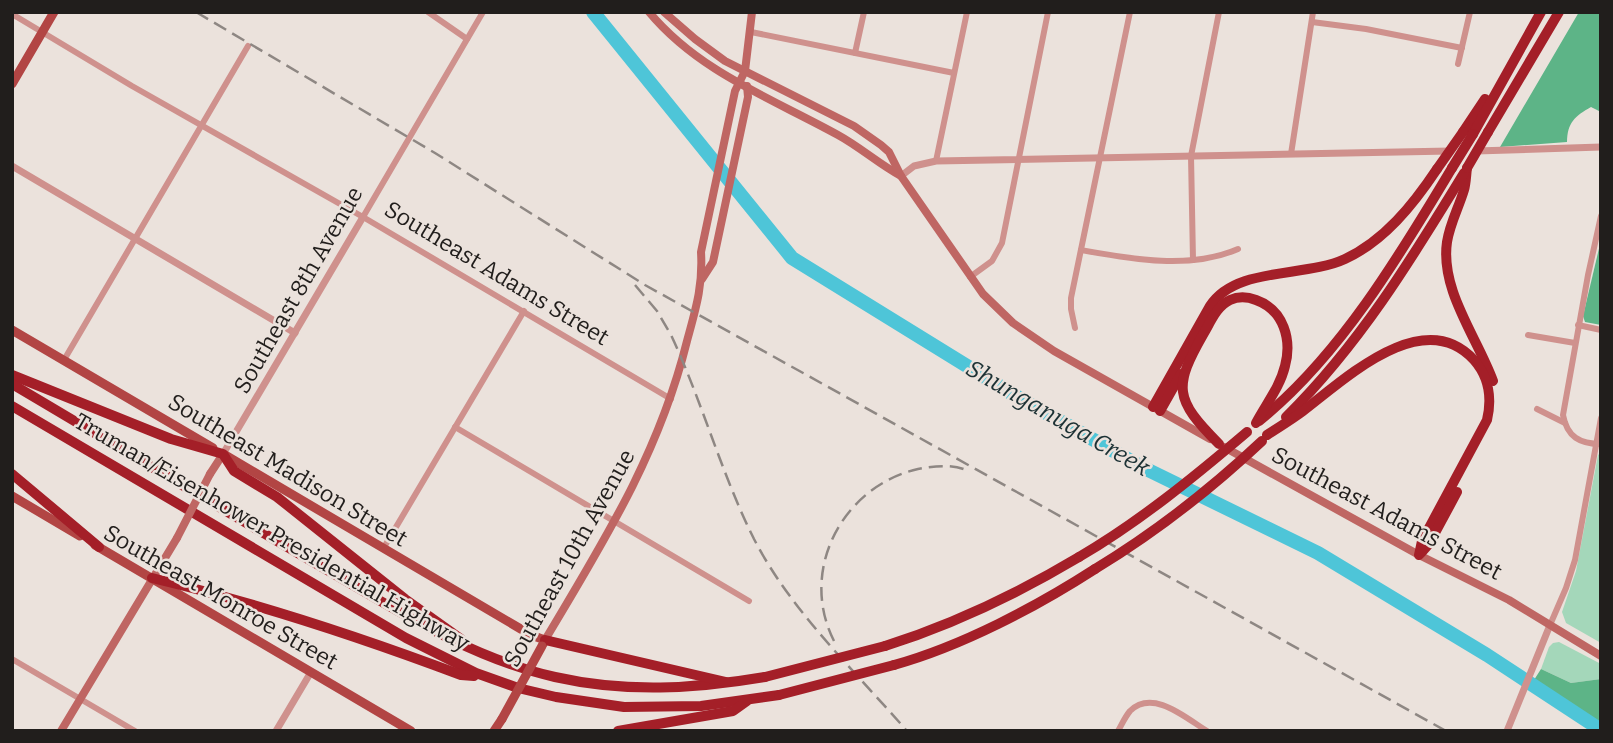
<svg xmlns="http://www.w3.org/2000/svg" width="1613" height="743" font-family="Bitter,serif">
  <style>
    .green { fill: #a4d7ba }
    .forest { fill: #5db487 }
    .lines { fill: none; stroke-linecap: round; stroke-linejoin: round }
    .river { stroke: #4ec5d8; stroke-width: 14 }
    .minor { stroke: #cf918d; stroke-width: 6 }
    .tertiary { stroke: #cf918d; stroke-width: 7 }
    .secondary { stroke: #bf6663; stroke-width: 8 }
    .primary { stroke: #b24544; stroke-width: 9 }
    .motorway { stroke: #a41f28; stroke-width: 10 }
    .rail { stroke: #8e8783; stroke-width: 2.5; stroke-dasharray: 14 7; stroke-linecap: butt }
    .secondary-bridge { stroke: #bf6663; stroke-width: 8 }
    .primary-bridge { stroke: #b24544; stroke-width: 9 }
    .motorway-bridge { stroke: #a41f28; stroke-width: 10 }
    .labels { text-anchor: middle; stroke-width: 5; stroke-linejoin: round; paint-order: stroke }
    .street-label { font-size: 23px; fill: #211e1c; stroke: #ebe2dc }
    .water-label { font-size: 24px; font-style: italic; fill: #1c3134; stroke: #ebe2dc }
  </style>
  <rect width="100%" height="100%" fill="#ebe2dc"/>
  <!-- green -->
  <g class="green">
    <path d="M1601,452V643L1566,623L1562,612L1576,571L1598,455Z"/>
    <path d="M1559,642L1601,664V679L1571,683L1541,669L1549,647L1553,643Z"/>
  </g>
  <!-- forest -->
  <g class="forest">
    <path d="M1579,12H1601V112L1591,107C1575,116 1567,123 1567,142L1500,147Z"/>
    <path d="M1601,240V325L1585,322L1583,316Z"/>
    <path d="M1541,669L1571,683L1601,679V723L1534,680Z"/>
  </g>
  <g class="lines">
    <!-- river -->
    <path class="river" d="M593,12L792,258L1014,395L1142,467L1318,553L1487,655L1601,730"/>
    <!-- minor -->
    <g class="minor">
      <path d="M428,12L467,39"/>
      <path d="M12,14L132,86L363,217L671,399"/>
      <path d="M1312,22L1366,29L1462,48"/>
      <path d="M751,32L954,73"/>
      <path d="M855,53L864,12"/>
      <path d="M1458,64L1470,12"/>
      <path d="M1291,154L1313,12"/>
      <path d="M936,161L967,12"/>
      <path d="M1601,216L1588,275L1563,415C1567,437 1580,444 1601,444"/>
      <path d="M363,217L483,12"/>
      <path d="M1081,250C1131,259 1190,270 1238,249"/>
      <path d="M1193,260L1191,156L1219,12"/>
      <path d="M970,277L992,261L1002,243L1048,12"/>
      <path d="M1578,325L1601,330"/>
      <path d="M1075,328L1071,309V298L1130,12"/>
      <path d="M1528,335L1575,343"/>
      <path d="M64,360L248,46"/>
      <path d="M1537,409L1565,423"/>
      <path d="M455,427L749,601"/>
      <path d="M383,549L524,311"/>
      <path d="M1550,625L1566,588L1575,560L1601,418"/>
      <path d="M12,659L135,731"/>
      <path d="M1118,731C1122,724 1125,717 1130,711C1153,688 1187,719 1207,731"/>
    </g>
    <!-- tertiary -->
    <g class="tertiary">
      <path d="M1476,151L1601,147"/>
      <path d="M12,166L295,333"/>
      <path d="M901,176L914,166L936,161L1450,151"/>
      <path d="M223,454L363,217"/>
      <path d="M276,731L311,672"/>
      <path d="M1507,731L1550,625"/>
    </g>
    <!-- secondary -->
    <g class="secondary">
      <path d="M649,12C699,72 771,98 838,135C860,147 879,164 901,176"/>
      <path d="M664,12L695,39L725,61L854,126L881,145L889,152L901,176L983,294L1013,323L1054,351L1210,439"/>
      <path d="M702,279L713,262L748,97L747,86"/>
      <path d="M1224,447L1419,555L1509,600L1601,656"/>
      <path d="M210,474L223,454"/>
      <path d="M545,640C604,541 659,454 687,341C696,308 703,286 701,252L735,91L745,71L752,12"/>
      <path d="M61,731L177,538"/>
    </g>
    <!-- primary -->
    <g class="primary">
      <path d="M12,330L213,448"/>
      <path d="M225,455L531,635L545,640L543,644"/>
      <path d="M12,496L80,536"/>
      <path d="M95,545L411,731"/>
      <path d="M494,731L502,719"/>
    </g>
    <!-- motorway -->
    <g class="motorway">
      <path d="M1463,132L1485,99"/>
      <path d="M1488,132L1559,12"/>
      <path d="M1473,134L1541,12"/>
      <path d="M1467,168C1466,175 1466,183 1464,190C1459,207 1450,223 1447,242C1440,290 1477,337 1493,381"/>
      <path d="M12,375L171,439L223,454L234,471L277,497L405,599L461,639"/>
      <path d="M12,384C117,446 221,509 327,570C400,612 471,658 555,677C626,693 695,689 765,677"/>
      <path d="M12,406L406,638L476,673L518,688L556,697L624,707L701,706L779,695"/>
      <path d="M1153,407L1210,306C1236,266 1304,278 1345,259C1384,241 1413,205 1437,169"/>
      <path d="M1160,411L1181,374"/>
      <path d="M1286,417C1359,345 1411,260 1464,173"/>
      <path d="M1259,421C1339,357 1400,255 1452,168"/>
      <path d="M1267,435C1279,427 1291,420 1303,411C1344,380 1423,304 1474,360C1489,377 1492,399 1487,420L1422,541L1419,555"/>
      <path d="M1219,444C1174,399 1173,387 1204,333C1211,321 1217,306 1230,300C1239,296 1248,297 1256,300C1284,310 1292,340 1285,366C1280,387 1266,404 1256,423"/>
      <path d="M12,474L99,547"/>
      <path d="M1421,553L1429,544L1457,492"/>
      <path d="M152,578C257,603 360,637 461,675L474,676"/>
      <path d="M545,640L726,682"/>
      <path d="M885,646C954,624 1017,594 1079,557"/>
      <path d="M894,665C962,646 1036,607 1095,569"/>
      <path d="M618,731L733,711L747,701"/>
    </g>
    <!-- rail -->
    <g class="rail">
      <path d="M196,12L435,153L645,285L1446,731"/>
      <path d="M635,285L657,311L671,335C702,401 721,473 754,539C791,611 854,670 907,731"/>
      <path d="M834,641C798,570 843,486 918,469C934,466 952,464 966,470"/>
    </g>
    <!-- secondary-bridge -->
    <path class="secondary-bridge" d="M177,538L210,474"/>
    <!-- primary-bridge -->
    <g class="primary-bridge">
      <path d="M12,84L54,12"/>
      <path d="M502,719L542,646"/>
    </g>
    <!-- motorway-bridge -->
    <g class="motorway-bridge">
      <path d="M1452,168L1473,134"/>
      <path d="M1467,168L1488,132"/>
      <path d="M1437,169L1463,132"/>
      <path d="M1079,557C1139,522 1194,477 1247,432"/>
      <path d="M1095,569C1156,532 1211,489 1262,441"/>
      <path d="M765,677L885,646"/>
      <path d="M779,695L894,665"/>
    </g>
  </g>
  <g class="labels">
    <!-- street labels -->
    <g class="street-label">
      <text transform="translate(497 273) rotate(31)" y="8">Southeast Adams Street</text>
      <text transform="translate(298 290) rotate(-60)" y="8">Southeast 8th Avenue</text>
      <text transform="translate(288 470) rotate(31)" y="8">Southeast Madison Street</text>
      <text transform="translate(1387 513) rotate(28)" y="8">Southeast Adams Street</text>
      <text transform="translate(272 532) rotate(30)" y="8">Truman/Eisenhower Presidential Highway</text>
      <text transform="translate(569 558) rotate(-61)" y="8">Southeast 10th Avenue</text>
      <text transform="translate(221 597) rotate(30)" y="8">Southeast Monroe Street</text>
    </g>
    <!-- water labels -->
    <g class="water-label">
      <text transform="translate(1058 418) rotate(30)" y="8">Shunganuga Creek</text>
    </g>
  </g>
  <!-- border -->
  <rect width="1613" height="743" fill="none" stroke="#211e1c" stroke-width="28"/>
</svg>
